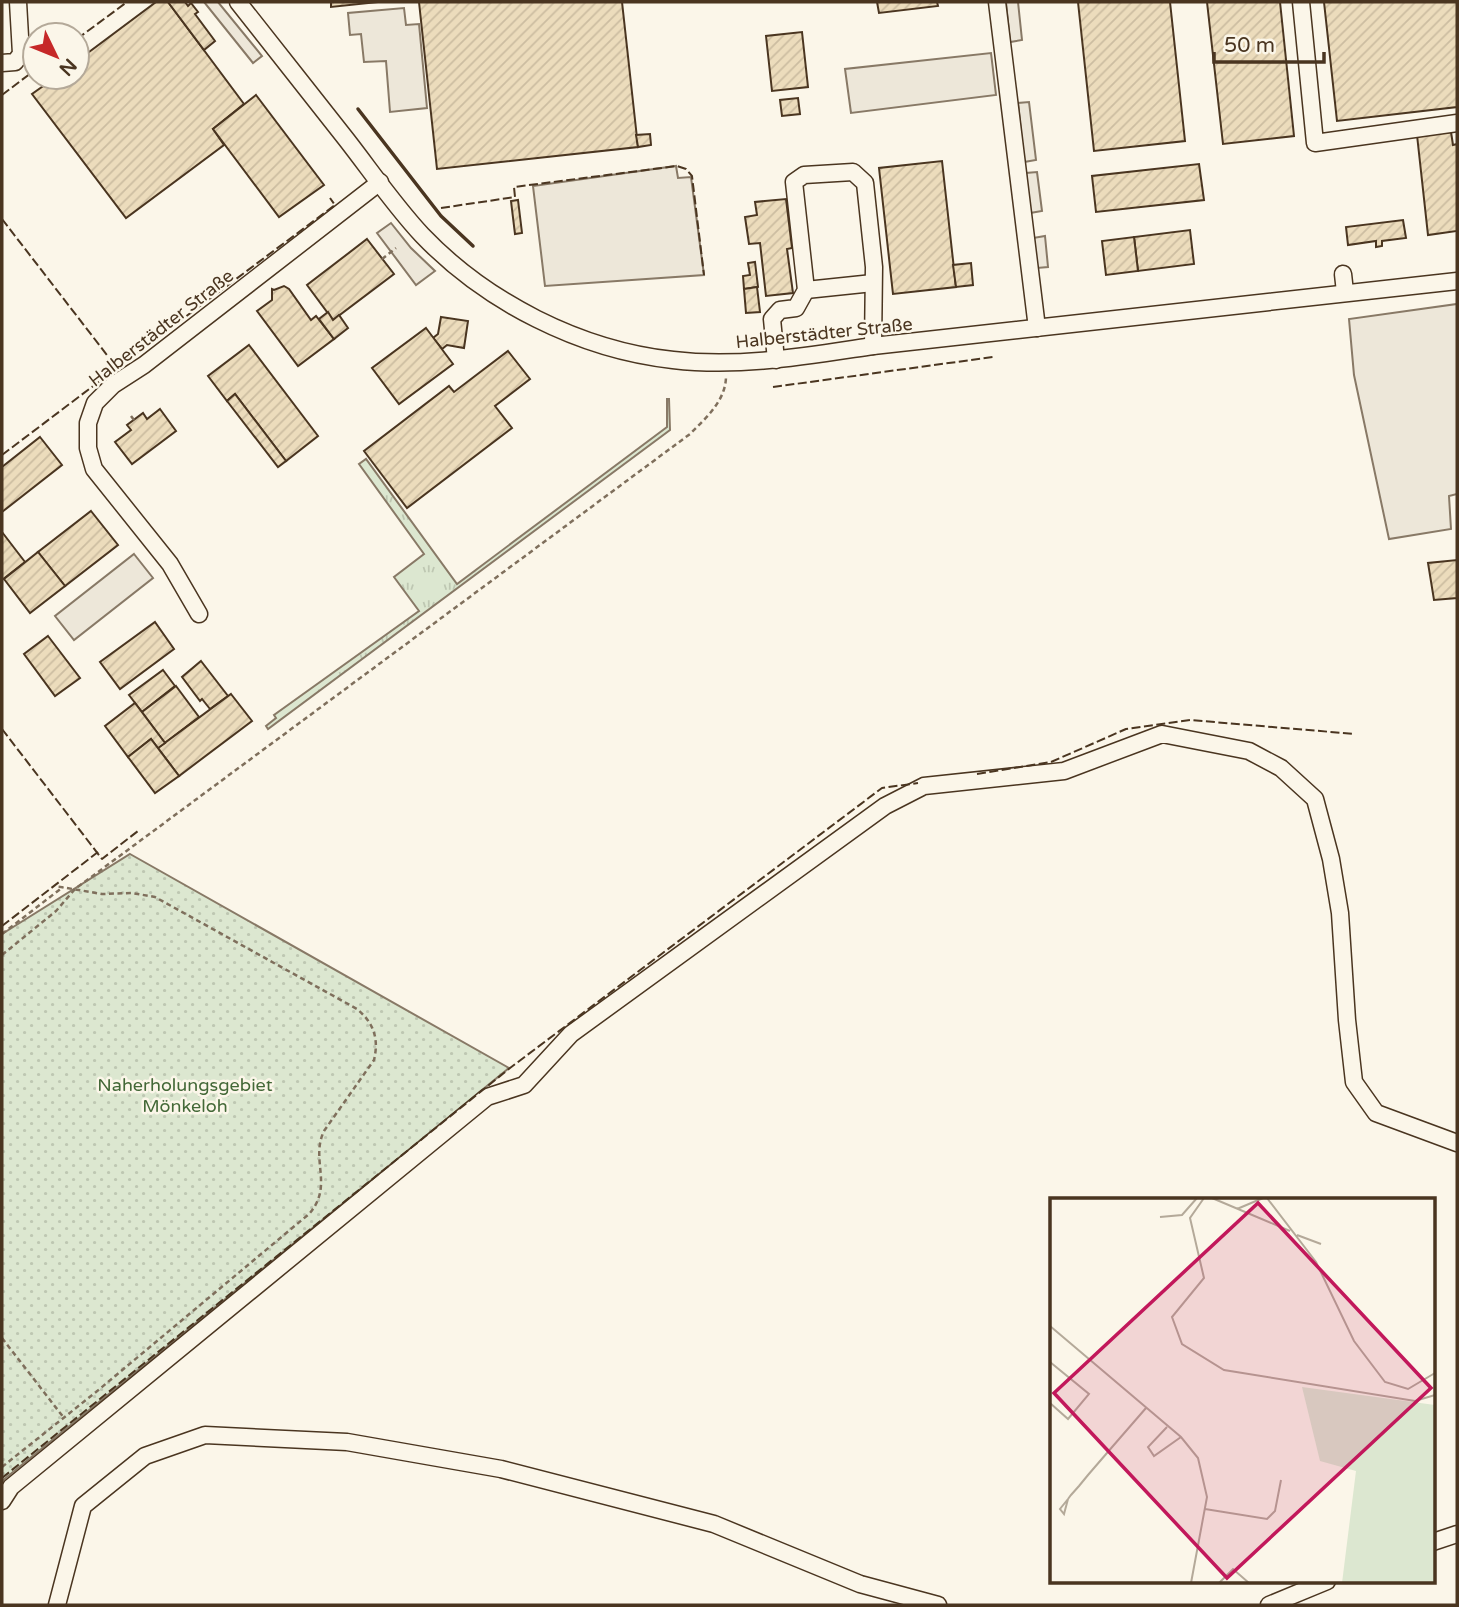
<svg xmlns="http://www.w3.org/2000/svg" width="1459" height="1607" font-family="'Varela Round',sans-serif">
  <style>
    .grass { fill: url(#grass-tufts); stroke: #887966; stroke-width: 2 }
    .park { fill: url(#park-dots); stroke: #887966; stroke-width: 2 }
    .parking { fill: #ede7d9; stroke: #887966; stroke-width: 2 }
    .building { fill: url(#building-hatch); stroke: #4a3520; stroke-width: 2 }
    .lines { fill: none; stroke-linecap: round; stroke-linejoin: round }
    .minor-casing { stroke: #4a3520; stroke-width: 19 }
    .path { stroke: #7f6f5c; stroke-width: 2.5; stroke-dasharray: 5 3.5; stroke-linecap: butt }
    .minor { stroke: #fbf6e9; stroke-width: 16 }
    .fence { stroke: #4a3520; stroke-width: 2; stroke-dasharray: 9 3.5; stroke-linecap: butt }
    .wall { stroke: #4a3520; stroke-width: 3.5 }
    .labels { text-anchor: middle; stroke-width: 5; stroke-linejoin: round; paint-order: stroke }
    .street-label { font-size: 18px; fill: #4a3520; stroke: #fbf6e9 }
    .park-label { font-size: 18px; fill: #436837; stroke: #fbf6e9 }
    .inset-road { fill: none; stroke: #b4a999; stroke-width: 2 }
    .view { fill: #c2185b; fill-opacity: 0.15; stroke: #c2185b; stroke-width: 3.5 }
    .inset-edge { fill: none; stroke: #4a3520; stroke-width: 3.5 }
  </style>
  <defs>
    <pattern id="grass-tufts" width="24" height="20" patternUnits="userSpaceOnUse" patternTransform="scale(1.75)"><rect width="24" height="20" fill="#dce7d0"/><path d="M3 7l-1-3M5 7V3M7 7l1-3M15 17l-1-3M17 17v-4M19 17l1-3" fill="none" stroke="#bec7b2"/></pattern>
    <pattern id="park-dots" width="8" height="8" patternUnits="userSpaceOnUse" patternTransform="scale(1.75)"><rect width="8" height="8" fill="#dce7d0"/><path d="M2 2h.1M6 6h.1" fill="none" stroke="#bec7b2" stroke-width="1.8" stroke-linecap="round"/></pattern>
    <pattern id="building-hatch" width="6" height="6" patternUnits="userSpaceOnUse" patternTransform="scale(1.75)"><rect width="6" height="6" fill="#ecdcbc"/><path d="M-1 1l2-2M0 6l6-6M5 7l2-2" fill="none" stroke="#ccbda1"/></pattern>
  </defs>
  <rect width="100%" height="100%" fill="#fbf6e9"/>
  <!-- grass -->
  <path class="grass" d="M667,399H669L670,430L268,729L266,726L276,718L274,715L419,611L394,577L424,554L359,464L366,459L457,584L667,427Z"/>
  <!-- park -->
  <path class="park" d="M130,854L509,1068L2,1481V934Z"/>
  <!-- parking -->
  <g class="parking">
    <path d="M204,2H218L262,56L253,63Z"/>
    <path d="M1006,2H1018L1022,40L1010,42Z"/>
    <path d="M404,8L406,25L419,24L427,108L390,112L386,61L364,62L361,34L350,35L348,13Z"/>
    <path d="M991,53L996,95L851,113L845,69Z"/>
    <path d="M1029,102L1036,160L1024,162L1018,103Z"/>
    <path d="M676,166L678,178L691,177L704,275L545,286L533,186Z"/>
    <path d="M1037,172L1042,211L1030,213L1026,173Z"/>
    <path d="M391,223L411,248L435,271L416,285L377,233Z"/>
    <path d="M1045,236L1048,267L1037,268L1033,238Z"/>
    <path d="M1457,304V494L1449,496L1451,529L1389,539L1354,375L1349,319Z"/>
    <path d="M134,554L153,578L74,640L55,616Z"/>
  </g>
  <!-- building -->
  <g class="building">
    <path d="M156,2H168L244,104L213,129L224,145L126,218L32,94L56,77H77V61Z"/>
    <path d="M168,2H185L188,6L191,3L198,12L195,14L215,41L204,50Z"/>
    <path d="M331,2H378L331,7Z"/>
    <path d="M419,2H622L638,147L437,169Z"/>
    <path d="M877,2H937L938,6L879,13Z"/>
    <path d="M1078,2H1170L1185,141L1094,151Z"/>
    <path d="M1207,2H1280L1294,136L1223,144Z"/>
    <path d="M1324,2H1457V107L1337,121Z"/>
    <path d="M802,32L808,87L772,91L766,36Z"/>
    <path d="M256,95L324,185L279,217L213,129Z"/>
    <path d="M798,98L800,114L782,116L780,100Z"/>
    <path d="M1451,132L1453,145L1457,144V231L1428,235L1417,135Z"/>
    <path d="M650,134L651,145L638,147L636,135Z"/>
    <path d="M942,161L956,287L893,294L879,168Z"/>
    <path d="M1199,164L1204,200L1096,212L1092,176Z"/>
    <path d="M786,199L792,248L787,249L793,293L766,296L760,243L749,244L745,217L757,215L755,202Z"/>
    <path d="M518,200L522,233L515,234L511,201Z"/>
    <path d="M1403,220L1406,238L1382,241V246L1376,247V241L1348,245L1346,227Z"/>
    <path d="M1190,230L1194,264L1138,271L1134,237Z"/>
    <path d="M1134,237L1138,271L1106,275L1102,241Z"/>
    <path d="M367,239L394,274L333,320L307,285Z"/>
    <path d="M755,262L758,287L744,289L743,276L750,275L748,263Z"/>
    <path d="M971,263L973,285L956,287L953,265Z"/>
    <path d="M284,286L289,289L311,320L316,316L334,339L298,366L257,311L272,300V289L274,290Z"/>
    <path d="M757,287L760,312L746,313L744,289Z"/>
    <path d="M328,312L333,320L339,315L348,328L334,339L319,319Z"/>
    <path d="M441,317L468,321L464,348L447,345L442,349L433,338L438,334Z"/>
    <path d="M426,328L453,364L399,404L372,368Z"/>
    <path d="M249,345L318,436L286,461L235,394L227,401L208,376Z"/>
    <path d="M508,351L530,379L495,406L512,428L407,508L364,451L449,386L454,392Z"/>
    <path d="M235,394L286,461L278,467L227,401Z"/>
    <path d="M160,409L176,431L132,464L115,442L131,430L127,425L143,413L147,419Z"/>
    <path d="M40,437L62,465L2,512V467Z"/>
    <path d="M91,511L118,545L65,586L38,552Z"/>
    <path d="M2,532L25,562L2,580Z"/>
    <path d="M38,552L65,586L30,613L4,579Z"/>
    <path d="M1457,560V598L1434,600L1428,563Z"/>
    <path d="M155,622L174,649L120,689L100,662Z"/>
    <path d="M48,636L80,678L55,696L24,654Z"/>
    <path d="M201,661L228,696L210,709L202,699L200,701L182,677Z"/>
    <path d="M163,670L175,686L142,712L129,695Z"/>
    <path d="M176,686L199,717L165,743L142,712Z"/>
    <path d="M231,694L252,721L179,776L158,748Z"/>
    <path d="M135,703L165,743L158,748L151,739L128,757L105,726Z"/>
    <path d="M151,739L179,776L155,793L128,757Z"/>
  </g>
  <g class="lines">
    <defs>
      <g id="minor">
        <path d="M238,2C274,48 310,93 346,139C371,171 394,205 422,235C486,302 580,350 673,360C740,368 806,356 873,346L1457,281"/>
        <path d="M997,2L1037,328"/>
        <path d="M1301,2L1315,143L1457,123"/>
        <path d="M2,63L15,62L21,54L18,2"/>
        <path d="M1343,274L1345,292"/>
        <path d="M806,290L873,283"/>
        <path d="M776,360L772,319L780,310L796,308L806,290L794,182L804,175L853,172L865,183L874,267L873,346"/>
        <path d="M199,614L170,564L94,469L88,448V423L95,403L113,385L144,365L380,182"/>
        <path d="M2,1501L11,1487L487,1097L524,1085L571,1034L885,806L924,786L1064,771L1162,734L1249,751L1281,768L1315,799L1331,859L1340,913L1347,1020L1354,1082L1376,1113L1457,1143"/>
        <path d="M1433,1542L1457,1534"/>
        <path d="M57,1605L83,1506L145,1456L205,1435L347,1442L501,1469L714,1524L860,1584L938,1605"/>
        <path d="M1269,1605L1327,1581"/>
      </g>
    </defs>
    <!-- minor casing -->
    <use href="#minor" class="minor-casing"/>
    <!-- path -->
    <g class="path">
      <path d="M382,259L396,248"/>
      <path d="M131,416L134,420"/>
      <path d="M2,934L63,887"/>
      <path d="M2,955L56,911L75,889L690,434C707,417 726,400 726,376"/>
      <path d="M2,1338L64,1418"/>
      <path d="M2,1467L96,1392L309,1214C334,1186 310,1160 324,1131L374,1060C379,1039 374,1023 357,1009L155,897L132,893L102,894L55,886"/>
    </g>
    <!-- minor -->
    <use href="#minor" class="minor"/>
    <!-- fence -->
    <g class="fence">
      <path d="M77,39L127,2"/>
      <path d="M2,95L35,70"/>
      <path d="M441,208L515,197L514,187L677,166L686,169L692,176L704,275"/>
      <path d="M2,219L117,368L335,205L330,198"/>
      <path d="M773,387L993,357"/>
      <path d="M2,455L117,368"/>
      <path d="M2,729L102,859L138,831"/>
      <path d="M977,774L1051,762L1126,729L1190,720L1355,734"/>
      <path d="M2,926L98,852"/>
      <path d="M2,1478L510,1068L882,788L918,783"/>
    </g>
    <!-- wall -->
    <path class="wall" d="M358,109L441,216L473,246"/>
  </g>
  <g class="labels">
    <!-- street labels -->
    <g class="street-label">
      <text transform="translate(161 328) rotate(-38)" y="6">Halberstädter Straße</text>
      <text transform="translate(824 333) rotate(-6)" y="6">Halberstädter Straße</text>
    </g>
    <!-- park labels -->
    <g class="park-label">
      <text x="185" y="1091">Naherholungsgebiet<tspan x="185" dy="21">Mönkeloh</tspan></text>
    </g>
  </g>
  <!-- overview -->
  <g transform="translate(1050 1198)">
    <rect width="385" height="385" fill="#fbf6e9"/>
    <path d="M252,189L385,207V385H292L306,273L270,263Z" fill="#dce7d0"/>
    <path class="inset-road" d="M154,0L140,20L154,80L122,119L132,146L174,172L365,203L385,197M162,0L240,33M217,0L266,64L304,143L335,184L358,191L385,175M187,11L213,0M110,19L132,17L147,0M247,37L271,46M0,128L131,239L148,260L157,299L141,385M0,164L39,196L18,221L0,205M117,229L98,249L104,258L131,239M18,301L14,316L10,311L18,301L21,297L29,288L38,277L63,248L96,210M155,311L217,321L225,313L231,282M169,385L183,371L199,385"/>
    <path class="view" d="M208,5L381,190L177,380L4,195Z"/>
    <rect width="385" height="385" class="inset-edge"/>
  </g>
  <!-- border -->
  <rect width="1459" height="1607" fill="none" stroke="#4a3520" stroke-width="7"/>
  <!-- north arrow -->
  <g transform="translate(56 56) rotate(133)"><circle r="33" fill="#fbf6e9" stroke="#b4a999" stroke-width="2"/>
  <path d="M0-5L12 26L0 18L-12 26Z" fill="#c62828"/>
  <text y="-10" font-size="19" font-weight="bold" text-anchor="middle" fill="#4a3520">N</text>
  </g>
  <!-- scale -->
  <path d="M1214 52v10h110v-10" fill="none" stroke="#4a3520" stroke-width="3.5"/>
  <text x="1224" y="52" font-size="21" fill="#4a3520" stroke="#fbf6e9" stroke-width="5" paint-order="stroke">50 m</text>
</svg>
